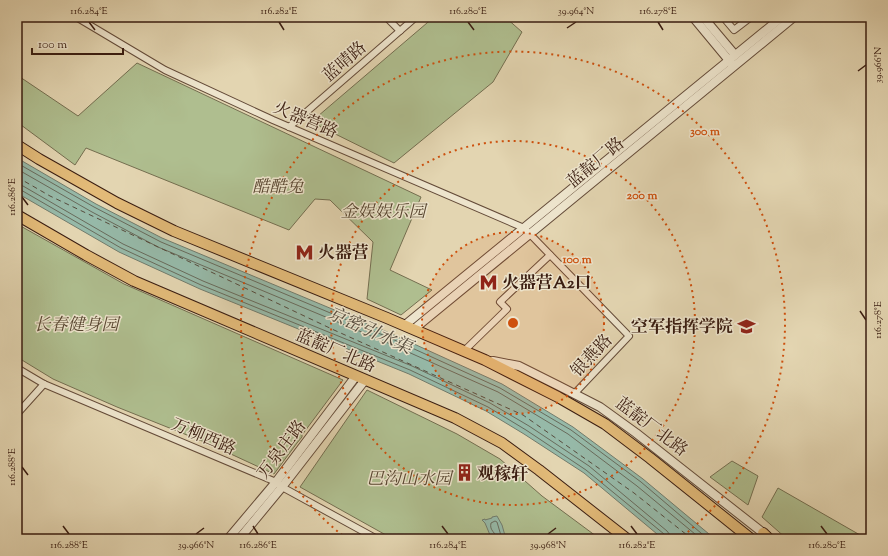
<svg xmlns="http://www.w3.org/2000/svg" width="888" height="556" font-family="'Sorts Mill Goudy','Noto Serif SC',serif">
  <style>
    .green { fill: #afbe8f; stroke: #746e50 }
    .water { fill: #96b9a8; stroke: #717b6c }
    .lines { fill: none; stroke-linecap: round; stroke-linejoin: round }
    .shore { stroke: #686b5c; stroke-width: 1 }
    .ferry { stroke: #564c3e; stroke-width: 1; stroke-dasharray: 5 4; stroke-linecap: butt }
    .minor-casing { stroke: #644b39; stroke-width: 8 }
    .tertiary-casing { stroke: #644b39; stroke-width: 10 }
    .trunk-casing { stroke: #3a1d11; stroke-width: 12 }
    .minor { stroke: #ede4cc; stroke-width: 6 }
    .tertiary { stroke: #ede4cc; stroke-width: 8 }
    .trunk { stroke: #e2ba78; stroke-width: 10 }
    .ticks { fill: none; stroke: #3a1d11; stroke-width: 1.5 }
    .ring { fill: none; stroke: #ce500d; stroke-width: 2; stroke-dasharray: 2 4 }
    .labels { text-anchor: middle; stroke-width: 3; stroke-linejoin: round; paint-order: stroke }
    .street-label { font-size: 17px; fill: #3a1d11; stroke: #ede4cc }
    .park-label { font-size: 17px; font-style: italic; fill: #574530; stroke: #ede4cc }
    .poi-label { font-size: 17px; font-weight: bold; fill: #3a1d11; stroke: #ede4cc; text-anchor: start }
    .water-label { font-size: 18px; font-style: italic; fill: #564c3e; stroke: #ede4cc }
    .centre { fill: #ce500d; stroke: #ede4cc; stroke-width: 2 }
    .ring-label { font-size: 12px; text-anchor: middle; font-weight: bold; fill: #ce500d; stroke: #ede4cc; stroke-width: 3; stroke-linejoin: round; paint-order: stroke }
    .neatline { fill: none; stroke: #3a1d11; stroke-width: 1.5 }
    .ticks-label { font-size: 10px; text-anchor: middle; fill: #3a1d11 }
  </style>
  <rect width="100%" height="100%" fill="#e3d5b1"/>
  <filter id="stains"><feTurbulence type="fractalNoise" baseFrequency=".005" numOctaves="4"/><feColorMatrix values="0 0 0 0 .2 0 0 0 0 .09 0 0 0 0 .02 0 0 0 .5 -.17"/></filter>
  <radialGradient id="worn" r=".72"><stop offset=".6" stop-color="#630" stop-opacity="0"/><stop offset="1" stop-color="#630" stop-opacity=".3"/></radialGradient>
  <!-- green -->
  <g class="green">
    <path d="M434,17H505L522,32L493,82L394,163L311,122Z"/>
    <path d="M137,63L421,197L390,270L432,290L401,315L367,299L373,242L330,200L315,199L289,230L86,148L75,165L17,122V75L78,116Z"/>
    <path d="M17,224L124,284L343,380L302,435V437L297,443L274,474L207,443L117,407L53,379L17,357Z"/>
    <path d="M367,390L457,434L500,459L542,496L600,539H393L300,487Z"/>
    <path d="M732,461L758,476L748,505L710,477Z"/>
    <path d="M778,488L867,539H787L762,517Z"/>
  </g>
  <!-- water -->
  <g class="water">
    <path d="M17,158L96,204L162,238L392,334L502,384L573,427L643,479L715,539H663L584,473L524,434L486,411L409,374L200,289L119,252L17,193Z"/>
    <path d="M497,516L502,525L506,539H494L490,535L485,523L482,520L485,519V520L492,518V517Z"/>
  </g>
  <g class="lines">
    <!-- shore -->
    <g class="shore">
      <path d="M17,163L94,207L161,242L390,338L500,388L571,430L641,482L708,539"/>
      <path d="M17,169L92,212L158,247L388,343L498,392L568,434L637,486L701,539"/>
      <path d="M17,184L23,186L123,244L203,281L412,366L490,403L529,426L589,466L667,531L670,535V539"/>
      <path d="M17,190H21L121,248L201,285L410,370L488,407L526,430L586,470L664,534L665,539"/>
      <path d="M497,539C496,532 489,531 491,523L495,521L497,522L502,539"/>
    </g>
    <!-- ferry -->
    <path class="ferry" d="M17,177L50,196L334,330L523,415L634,493L692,539"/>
    <defs>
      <g id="minor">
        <path d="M76,17L165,70L273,120L524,228L629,336L574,394"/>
        <path d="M386,17L400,31"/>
        <path d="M723,17L734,30L751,17"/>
        <path d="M289,127L416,17"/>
        <path d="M464,351L507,309L500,302L550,255"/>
        <path d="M17,368L44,384L276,482L282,487L377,539"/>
        <path d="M17,414L44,384"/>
      </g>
      <g id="tertiary">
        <path d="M693,17L732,64"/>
        <path d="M703,17L735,55"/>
        <path d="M405,325L782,17"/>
        <path d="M414,329L794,17"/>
        <path d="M493,361L519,366L559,386L600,407L636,433L767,536"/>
        <path d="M228,539L276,482L356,376"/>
        <path d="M239,539L282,487L365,380"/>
      </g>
      <g id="trunk">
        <path d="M17,145L39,159L117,203L174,231L387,318L485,360L558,397L605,424L650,458L751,539"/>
        <path d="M17,215L86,255L134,281L455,418L502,443L539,470L627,539"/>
        <path d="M763,533L769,539"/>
      </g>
    </defs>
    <!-- minor casing -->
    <use href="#minor" class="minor-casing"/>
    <!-- tertiary casing -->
    <use href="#tertiary" class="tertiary-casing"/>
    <!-- trunk casing -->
    <use href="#trunk" class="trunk-casing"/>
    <!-- minor -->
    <use href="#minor" class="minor"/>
    <!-- tertiary -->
    <use href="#tertiary" class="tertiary"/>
    <!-- trunk -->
    <use href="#trunk" class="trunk"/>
  </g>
  <!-- ticks -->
  <path class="ticks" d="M89,22L95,30M279,22L284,30M468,22L474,30M658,22L663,30M567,28L576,22M858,71L866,65M22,197L28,205M860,311L866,320M22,467L28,475M63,526L69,534M253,526L258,534M442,526L448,534M631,526L637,534M821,526L827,534M196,534L204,528M548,534L556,528"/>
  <!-- distance rings -->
  <circle cx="513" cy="323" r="91" fill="#ce500d" fill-opacity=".12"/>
  <g class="ring">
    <circle cx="513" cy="323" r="91"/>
    <circle cx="513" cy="323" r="182"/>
    <path d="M347 539A272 272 0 1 1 679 539"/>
  </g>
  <!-- icons -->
  <defs>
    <symbol id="metro-bare" viewBox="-9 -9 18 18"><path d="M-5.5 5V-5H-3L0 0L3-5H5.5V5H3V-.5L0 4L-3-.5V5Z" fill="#8f2418" stroke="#ede4cc" stroke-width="2.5" paint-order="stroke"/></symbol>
    <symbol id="university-bare" viewBox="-9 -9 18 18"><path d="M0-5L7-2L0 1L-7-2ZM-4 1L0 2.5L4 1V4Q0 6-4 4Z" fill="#8f2418" stroke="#ede4cc" stroke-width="2.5" paint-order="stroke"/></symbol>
    <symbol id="building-bare" viewBox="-9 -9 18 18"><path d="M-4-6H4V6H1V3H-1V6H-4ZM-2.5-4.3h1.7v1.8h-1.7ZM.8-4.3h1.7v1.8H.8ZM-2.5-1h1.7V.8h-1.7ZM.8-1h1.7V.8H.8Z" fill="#8f2418" stroke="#ede4cc" stroke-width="2.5" paint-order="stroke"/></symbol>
  </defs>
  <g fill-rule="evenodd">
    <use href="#metro-bare" x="292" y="240" width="25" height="25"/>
    <use href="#metro-bare" x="476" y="270" width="25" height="25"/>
    <use href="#university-bare" x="734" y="314" width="25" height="25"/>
    <use href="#building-bare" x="452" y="460" width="25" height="25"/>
  </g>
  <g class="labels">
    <!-- street labels -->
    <g class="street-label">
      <text transform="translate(344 61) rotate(-41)" y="6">蓝晴路</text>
      <text transform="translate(306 119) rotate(23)" y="6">火器营路</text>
      <text transform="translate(595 162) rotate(-40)" y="6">蓝靛厂路</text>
      <text transform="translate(336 350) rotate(23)" y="6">蓝靛厂北路</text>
      <text transform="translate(591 355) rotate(-47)" y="6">银燕路</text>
      <text transform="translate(652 426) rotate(37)" y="6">蓝靛厂北路</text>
      <text transform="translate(204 436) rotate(23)" y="6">万柳西路</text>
      <text transform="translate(281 449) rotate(-53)" y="6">万泉庄路</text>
    </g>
    <!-- park labels -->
    <g class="park-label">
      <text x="278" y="192">酷酷兔</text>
      <text x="383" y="217">金娱娱乐园</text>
      <text x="76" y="330">长春健身园</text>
      <text x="409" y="484">巴沟山水园</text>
    </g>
    <!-- poi labels -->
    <g class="poi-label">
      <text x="318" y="258">火器营</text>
      <text x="502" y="288">火器营A2口</text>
      <text x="733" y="332" text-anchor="end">空军指挥学院</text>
      <text x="477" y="479">观稼轩</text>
    </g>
    <!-- water labels -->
    <g class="water-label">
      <text transform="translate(370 330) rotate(24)" y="6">京密引水渠</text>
    </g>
  </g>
  <circle cx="513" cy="323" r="6" class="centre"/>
  <g class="ring-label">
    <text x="705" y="135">300 m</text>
    <text x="642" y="199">200 m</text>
    <text x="577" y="263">100 m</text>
  </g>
  <!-- margin -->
  <rect width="888" height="556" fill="none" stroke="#e3d5b1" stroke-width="44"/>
  <!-- scale -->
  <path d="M32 48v6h91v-6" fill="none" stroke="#3a1d11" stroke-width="2"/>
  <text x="38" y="48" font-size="12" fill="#3a1d11" stroke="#ede4cc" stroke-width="3" paint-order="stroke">100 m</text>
  <rect x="22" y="22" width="844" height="512" class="neatline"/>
  <g class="ticks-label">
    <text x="89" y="14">116.284°E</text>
    <text x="279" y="14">116.282°E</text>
    <text x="468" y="14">116.280°E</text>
    <text x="576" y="14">39.964°N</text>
    <text x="658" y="14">116.278°E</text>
    <text transform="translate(877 65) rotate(-90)" y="4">39.966°N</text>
    <text transform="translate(11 197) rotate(-90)" y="4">116.286°E</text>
    <text transform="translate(877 320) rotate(-90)" y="4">116.278°E</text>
    <text transform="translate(11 467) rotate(-90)" y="4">116.288°E</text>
    <text x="69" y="548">116.288°E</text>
    <text x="196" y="548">39.966°N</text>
    <text x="258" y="548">116.286°E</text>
    <text x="448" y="548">116.284°E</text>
    <text x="548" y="548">39.968°N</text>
    <text x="637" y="548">116.282°E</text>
    <text x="827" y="548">116.280°E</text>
  </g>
  <rect width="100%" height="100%" filter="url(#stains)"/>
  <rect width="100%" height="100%" fill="url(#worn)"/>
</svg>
